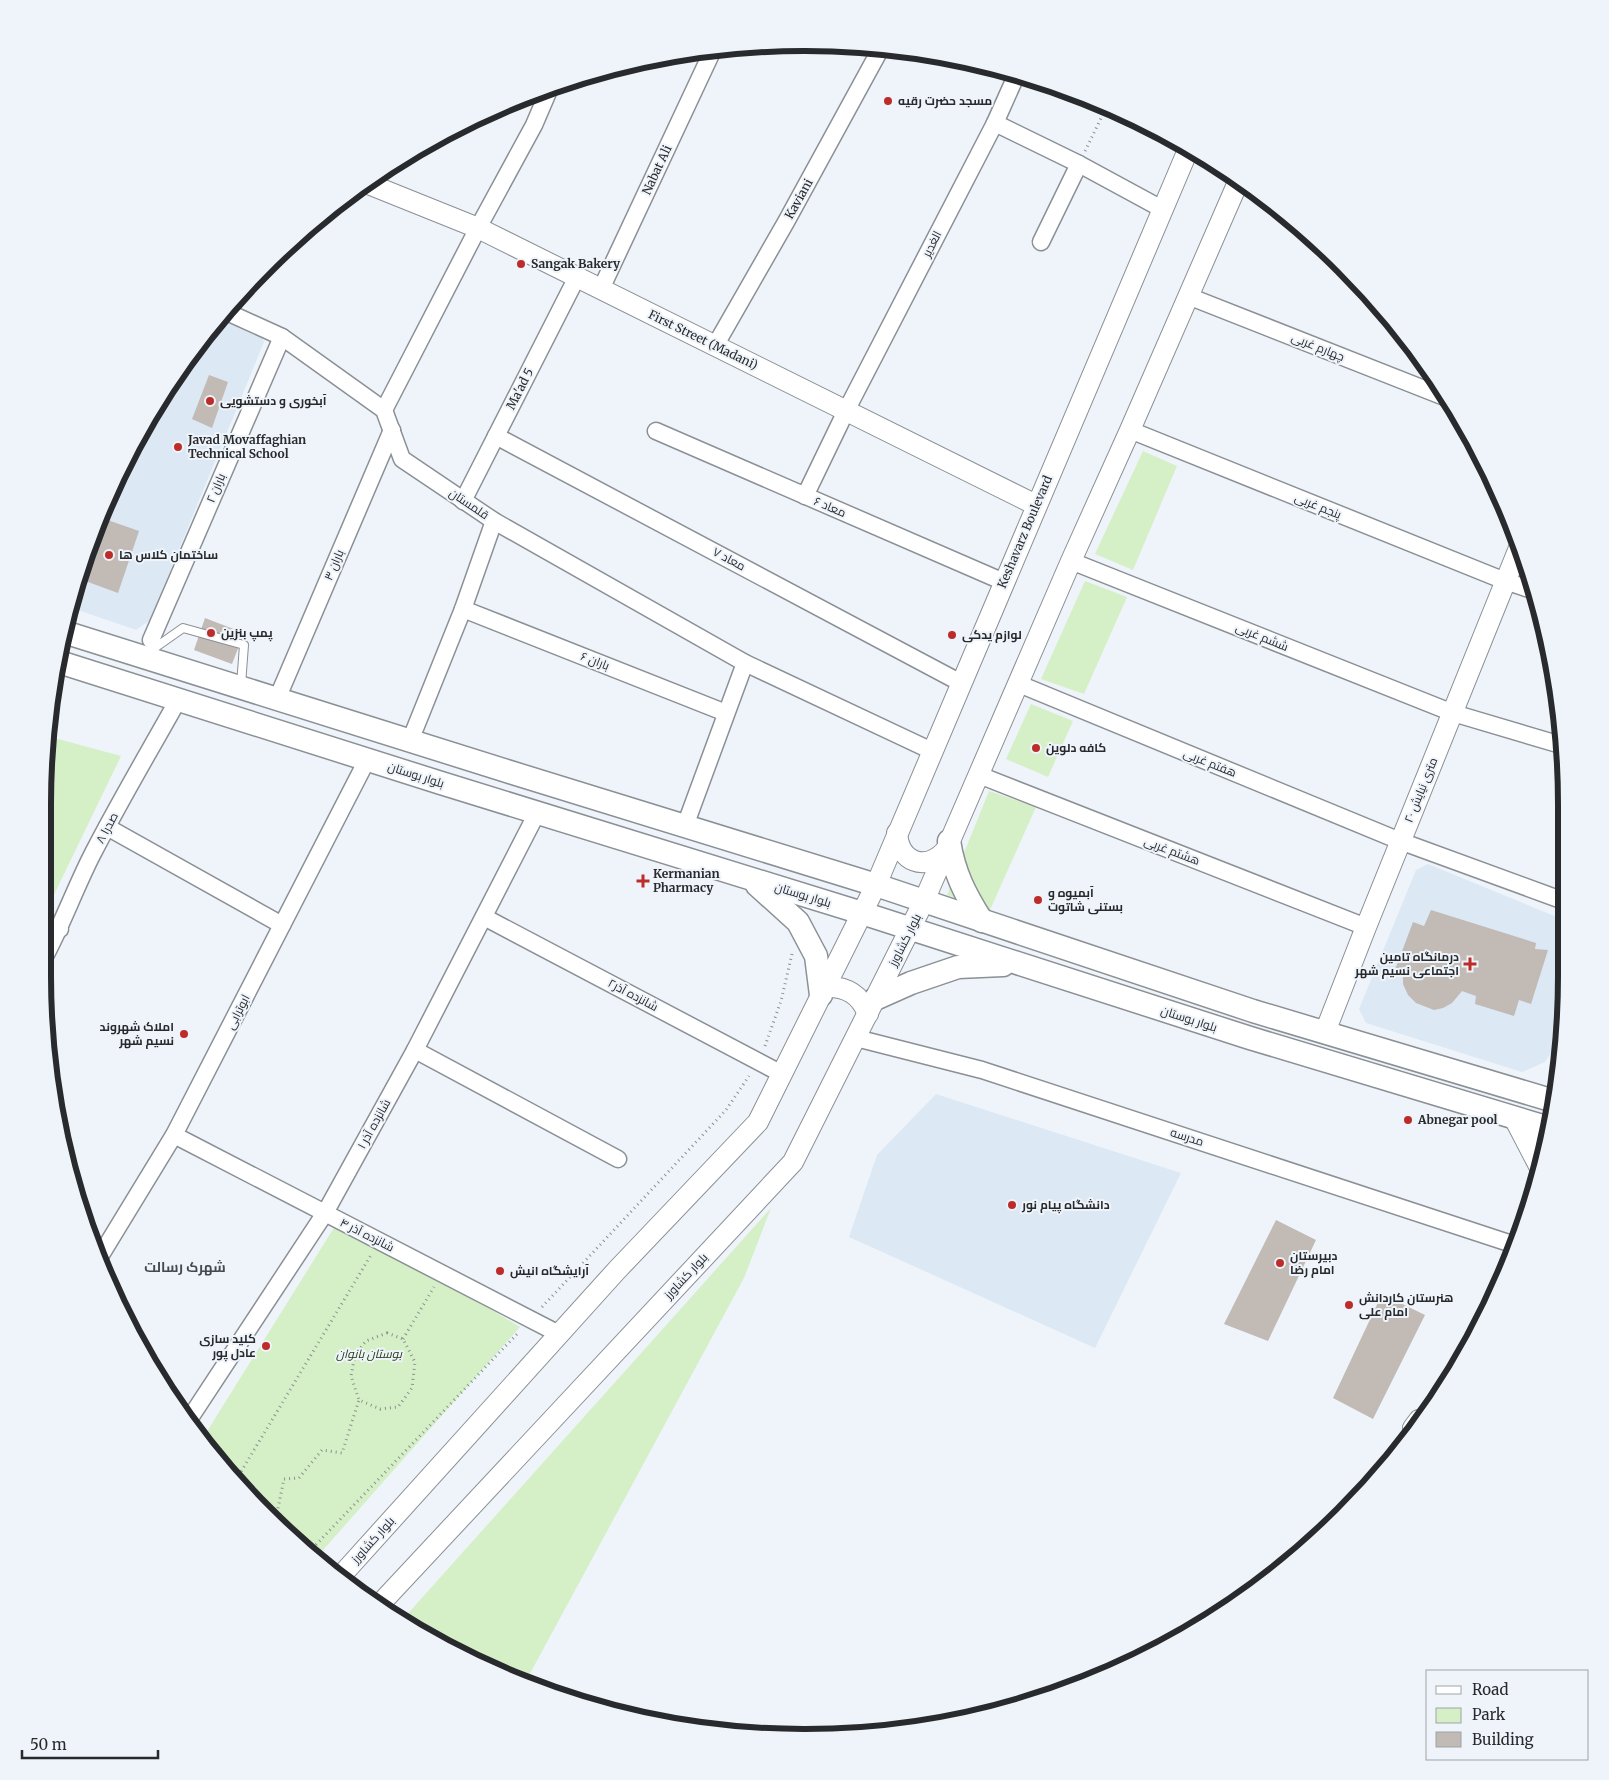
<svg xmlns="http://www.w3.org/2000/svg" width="1609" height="1780" font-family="Merriweather,Cairo,serif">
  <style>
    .built { fill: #dce8f4 }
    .green { fill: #d5f0c6 }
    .building { fill: #c1bab5 }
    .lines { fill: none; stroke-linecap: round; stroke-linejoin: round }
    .service-casing { stroke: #8a9095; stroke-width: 10 }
    .minor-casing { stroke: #8a9095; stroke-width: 19 }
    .tertiary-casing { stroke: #8a9095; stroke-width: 22 }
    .secondary-casing { stroke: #8a9095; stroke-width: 25 }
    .path { stroke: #8c9094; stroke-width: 3; stroke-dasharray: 1 4; stroke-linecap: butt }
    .service { stroke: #fff; stroke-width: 8 }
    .minor { stroke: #fff; stroke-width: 16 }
    .tertiary { stroke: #fff; stroke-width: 20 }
    .secondary { stroke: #fff; stroke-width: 22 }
    .poi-dot { fill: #bc2d2a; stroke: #eef4fa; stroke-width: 2 }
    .labels { text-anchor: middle; stroke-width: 4; stroke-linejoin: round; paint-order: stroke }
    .poi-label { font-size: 12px; font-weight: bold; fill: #282a2d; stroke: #eef4fa; text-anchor: start }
    .street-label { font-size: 12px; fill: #282a2d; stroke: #eef4fa }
    .park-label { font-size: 12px; font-style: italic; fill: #1f370b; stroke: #eef4fa }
    .neighbourhood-label { font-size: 14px; font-weight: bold; fill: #44494e; stroke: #eef4fa }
    .rim { fill: none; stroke: #282a2d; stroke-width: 6 }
  </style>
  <rect width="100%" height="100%" fill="#eef4fa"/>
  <!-- built -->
  <g class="built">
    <path d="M222,319L260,333L264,342L150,620L136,630L72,608L101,513L171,381Z"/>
    <path d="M1428,864L1564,920L1561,1038L1545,1062L1522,1072L1366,1023L1359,1009L1416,870Z"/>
    <path d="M936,1094L1181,1173L1095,1348L849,1237L877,1155Z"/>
  </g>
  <!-- green -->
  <g class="green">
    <path d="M1143,451L1177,466L1133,570L1095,554Z"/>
    <path d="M1085,581L1127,597L1084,694L1041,679Z"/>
    <path d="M1031,704L1073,721L1048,777L1006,759Z"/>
    <path d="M47,736L121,756L50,903L43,900L44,755Z"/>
    <path d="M989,791L1036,807L990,910L947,895Z"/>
    <path d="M771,1208L744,1278L526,1681L468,1659L403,1619Z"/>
    <path d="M340,1218L520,1327L316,1558L265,1514L201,1441Z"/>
  </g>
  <!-- building -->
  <g class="building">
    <path d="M209,375L228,382L212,428L192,419Z"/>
    <path d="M99,517L139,531L118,593L80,579Z"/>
    <path d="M205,618L244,633L232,664L194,650Z"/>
    <path d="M1431,910L1536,943L1535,949L1548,950L1531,1004L1519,1000L1514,1016L1475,1004L1476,996L1462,991L1452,1003L1443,1008L1434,1010L1416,1003L1408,995L1403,984V972L1395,970L1413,922L1424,926Z"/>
    <path d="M1276,1220L1316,1240L1268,1341L1224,1324Z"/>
    <path d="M1382,1294L1425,1315L1373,1419L1333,1398Z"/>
  </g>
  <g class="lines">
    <defs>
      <path id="service" d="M146,654L183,628L244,645L241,685"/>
      <g id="minor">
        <path d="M995,123L1079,164L1162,209"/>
        <path d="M1041,242L1079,164"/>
        <path d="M601,289L712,52"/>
        <path d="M1188,296L1447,398"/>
        <path d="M227,312L282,337L384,410L402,459L494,521L745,663L932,751"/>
        <path d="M715,346L786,222L880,50"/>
        <path d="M384,410L478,228L534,125L549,90"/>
        <path d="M1130,430L1505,581L1532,590"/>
        <path d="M656,431L1004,582"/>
        <path d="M496,436L961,683"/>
        <path d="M805,496L846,411L995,123L1016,76"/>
        <path d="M463,501L577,277"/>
        <path d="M1071,561L1453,713L1561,745"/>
        <path d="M463,609L726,713"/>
        <path d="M151,640L282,337"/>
        <path d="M1019,684L1400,841L1564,901"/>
        <path d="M277,699L392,430"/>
        <path d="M410,741L463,609L494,521"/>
        <path d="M979,775L1366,927"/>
        <path d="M685,826L745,663"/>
        <path d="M107,827L282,925"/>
        <path d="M484,917L782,1074"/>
        <path d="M43,925L60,929"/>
        <path d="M43,960C61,927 74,891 91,857C118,804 149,752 178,700"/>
        <path d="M856,1038L982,1070L1515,1245"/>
        <path d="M415,1050L618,1159"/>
        <path d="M174,1135L559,1334"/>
        <path d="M99,1258L174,1135L367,760"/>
        <path d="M188,1421L325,1213L415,1050L537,813"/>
      </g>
      <g id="tertiary">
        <path d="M366,183L478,228L1036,505"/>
        <path d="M897,833C899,862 925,872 945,851"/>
        <path d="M825,987C846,986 860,994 868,1014"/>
        <path d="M1325,1032L1366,927L1519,548"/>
        <path d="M1514,1118L1539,1166"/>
        <path d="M1413,1428L1419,1420"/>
        <path d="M339,1578L617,1270L758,1122L876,885L1188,150"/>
        <path d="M380,1604L793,1162L924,901L1071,561L1130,430L1239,180"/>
      </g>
      <g id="secondary">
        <path d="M64,632L513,773L876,885L1253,1011L1554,1101"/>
        <path d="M56,661L441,783L862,913L1250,1038L1539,1125L1546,1135"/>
        <path d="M949,841C954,873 965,894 982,921"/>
        <path d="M757,885L798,922L816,956L821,995"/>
        <path d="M875,999L911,983L958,967L1003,965"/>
      </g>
    </defs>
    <!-- service casing -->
    <use href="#service" class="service-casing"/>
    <!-- minor casing -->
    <use href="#minor" class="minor-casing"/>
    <!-- tertiary casing -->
    <use href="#tertiary" class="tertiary-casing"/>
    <!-- secondary casing -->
    <use href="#secondary" class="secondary-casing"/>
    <!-- path -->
    <g class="path">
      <path d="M1085,151L1107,106"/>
      <path d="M765,1046L781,1001L792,954"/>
      <path d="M542,1307L726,1110L749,1076"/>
      <path d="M387,1333L403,1339L415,1362L412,1388L398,1407L380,1409L359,1400L351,1376L355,1355L366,1341Z"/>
      <path d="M403,1339L434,1287"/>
      <path d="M236,1480L371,1255"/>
      <path d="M275,1523L284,1479L299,1478L322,1450L342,1453L359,1400"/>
      <path d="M309,1552L519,1332"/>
    </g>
    <!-- service -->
    <use href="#service" class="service"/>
    <!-- minor -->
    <use href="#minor" class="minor"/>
    <!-- tertiary -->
    <use href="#tertiary" class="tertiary"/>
    <!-- secondary -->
    <use href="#secondary" class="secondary"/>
  </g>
  <!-- markers -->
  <g class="poi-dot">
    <circle cx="888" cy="101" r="5"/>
    <circle cx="521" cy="264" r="5"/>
    <circle cx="210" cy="401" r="5"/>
    <circle cx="178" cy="447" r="5"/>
    <circle cx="109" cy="555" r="5"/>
    <circle cx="211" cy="633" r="5"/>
    <circle cx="952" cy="635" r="5"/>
    <circle cx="1036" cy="748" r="5"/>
    <path d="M640.5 873.5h5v5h5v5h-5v5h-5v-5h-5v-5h5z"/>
    <circle cx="1038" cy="900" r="5"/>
    <path d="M1467.5 956.5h5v5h5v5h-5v5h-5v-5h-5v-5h5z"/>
    <circle cx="184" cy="1034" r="5"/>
    <circle cx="1408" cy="1120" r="5"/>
    <circle cx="1012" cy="1205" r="5"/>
    <circle cx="1280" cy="1263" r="5"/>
    <circle cx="500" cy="1271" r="5"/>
    <circle cx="1349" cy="1305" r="5"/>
    <circle cx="266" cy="1346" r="5"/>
  </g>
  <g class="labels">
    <!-- poi labels -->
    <g class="poi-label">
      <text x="898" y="105">مسجد حضرت رقیه</text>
      <text x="531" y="268">Sangak Bakery</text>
      <text x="220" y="405">آبخوری و دستشویی</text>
      <text x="188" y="444">Javad Movaffaghian<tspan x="188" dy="14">Technical School</tspan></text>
      <text x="119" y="559">ساختمان کلاس ها</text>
      <text x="221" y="637">پمپ بنزین</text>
      <text x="962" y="639">لوازم یدکی</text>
      <text x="1046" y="752">کافه دلوین</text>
      <text x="653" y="878">Kermanian<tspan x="653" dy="14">Pharmacy</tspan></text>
      <text x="1048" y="897">آبمیوه و<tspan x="1048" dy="14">بستنی شاتوت</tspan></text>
      <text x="1459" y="961" text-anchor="end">درمانگاه تامین<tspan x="1459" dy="14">اجتماعی نسیم شهر</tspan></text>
      <text x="174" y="1031" text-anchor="end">املاک شهروند<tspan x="174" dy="14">نسیم شهر</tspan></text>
      <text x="1418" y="1124">Abnegar pool</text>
      <text x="1022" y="1209">دانشگاه پیام نور</text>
      <text x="1290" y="1260">دبیرستان<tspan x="1290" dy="14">امام رضا</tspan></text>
      <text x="510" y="1275">آرایشگاه انیش</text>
      <text x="1359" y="1302">هنرستان کاردانش<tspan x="1359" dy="14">امام علی</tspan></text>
      <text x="256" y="1343" text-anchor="end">کلید سازی<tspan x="256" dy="14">عادل پور</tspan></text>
    </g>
    <!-- street labels -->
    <g class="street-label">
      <text transform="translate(657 170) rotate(-65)" y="4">Nabat Ali</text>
      <text transform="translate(799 199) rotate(-61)" y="4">Kaviani</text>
      <text transform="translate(932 244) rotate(-63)" y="4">الغدیر</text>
      <text transform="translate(703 340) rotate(26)" y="4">First Street (Madani)</text>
      <text transform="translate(1318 347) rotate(22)" y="4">چهارم غربی</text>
      <text transform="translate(520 389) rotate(-63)" y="4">Ma'ad 5</text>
      <text transform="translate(216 488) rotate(-67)" y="4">باران ۲</text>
      <text transform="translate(469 504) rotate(34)" y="4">قلمستان</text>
      <text transform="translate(1318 506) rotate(22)" y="4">پنجم غربی</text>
      <text transform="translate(830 507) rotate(23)" y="4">معاد ۶</text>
      <text transform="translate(1025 532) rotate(-67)" y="4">Keshavarz Boulevard</text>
      <text transform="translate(729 559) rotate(28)" y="4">معاد ۷</text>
      <text transform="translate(334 565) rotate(-67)" y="4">باران ۳</text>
      <text transform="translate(1262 637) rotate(22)" y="4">ششم غربی</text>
      <text transform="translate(595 661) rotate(21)" y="4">باران ۶</text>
      <text transform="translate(1210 763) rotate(22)" y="4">هفتم غربی</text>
      <text transform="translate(416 775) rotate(18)" y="4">بلوار بوستان</text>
      <text transform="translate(1421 790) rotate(-68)" y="4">۲۰ متری نیایش</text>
      <text transform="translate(107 828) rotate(-62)" y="4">صدرا ۸</text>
      <text transform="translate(1172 851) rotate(21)" y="4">هشتم غربی</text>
      <text transform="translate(803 895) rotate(17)" y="4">بلوار بوستان</text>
      <text transform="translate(905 940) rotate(-63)" y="4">بلوار کشاورز</text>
      <text transform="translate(633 995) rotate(28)" y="4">شانزده آذر۲</text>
      <text transform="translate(238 1012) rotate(-63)" y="4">ابوترابی</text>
      <text transform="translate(1189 1019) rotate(18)" y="4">بلوار بوستان</text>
      <text transform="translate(374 1124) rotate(-61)" y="4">شانزده آذر ۱</text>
      <text transform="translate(1187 1137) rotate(18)" y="4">مدرسه</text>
      <text transform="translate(367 1235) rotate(27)" y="4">شانزده آذر ۴</text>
      <text transform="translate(686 1276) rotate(-47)" y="4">بلوار کشاورز</text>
      <text transform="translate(373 1540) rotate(-48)" y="4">بلوار کشاورز</text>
    </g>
    <!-- park labels -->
    <g class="park-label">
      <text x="369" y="1358">بوستان بانوان</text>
    </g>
    <!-- neighbourhood labels -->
    <g class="neighbourhood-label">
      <text x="185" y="1272">شهرک رسالت</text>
    </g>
  </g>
  <!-- crop -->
  <path d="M0 0H1609V1780H0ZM804 51H805A753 753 0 0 1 1558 804V976A753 753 0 0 1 805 1729H804A753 753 0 0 1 51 976V804A753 753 0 0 1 804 51Z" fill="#eef4fa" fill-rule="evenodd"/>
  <path class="rim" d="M804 51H805A753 753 0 0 1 1558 804V976A753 753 0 0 1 805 1729H804A753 753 0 0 1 51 976V804A753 753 0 0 1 804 51Z"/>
  <!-- legend -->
  <rect x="1426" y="1670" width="162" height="90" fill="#eef4fa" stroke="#9fa3a8"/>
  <rect x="1436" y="1686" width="25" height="8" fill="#ffffff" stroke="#9fa3a8"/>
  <text x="1472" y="1695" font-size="15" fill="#282a2d">Road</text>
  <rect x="1436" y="1708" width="25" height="15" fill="#d5f0c6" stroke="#9fa3a8"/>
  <text x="1472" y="1720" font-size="15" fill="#282a2d">Park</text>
  <rect x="1436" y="1732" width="25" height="15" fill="#c1bab5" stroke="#9fa3a8"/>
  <text x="1472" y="1745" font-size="15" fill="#282a2d">Building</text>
  <!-- scale -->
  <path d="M22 1750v8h136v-8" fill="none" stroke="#282a2d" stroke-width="2.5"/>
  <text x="30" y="1750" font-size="15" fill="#282a2d" stroke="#eef4fa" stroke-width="4" paint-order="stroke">50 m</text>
</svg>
